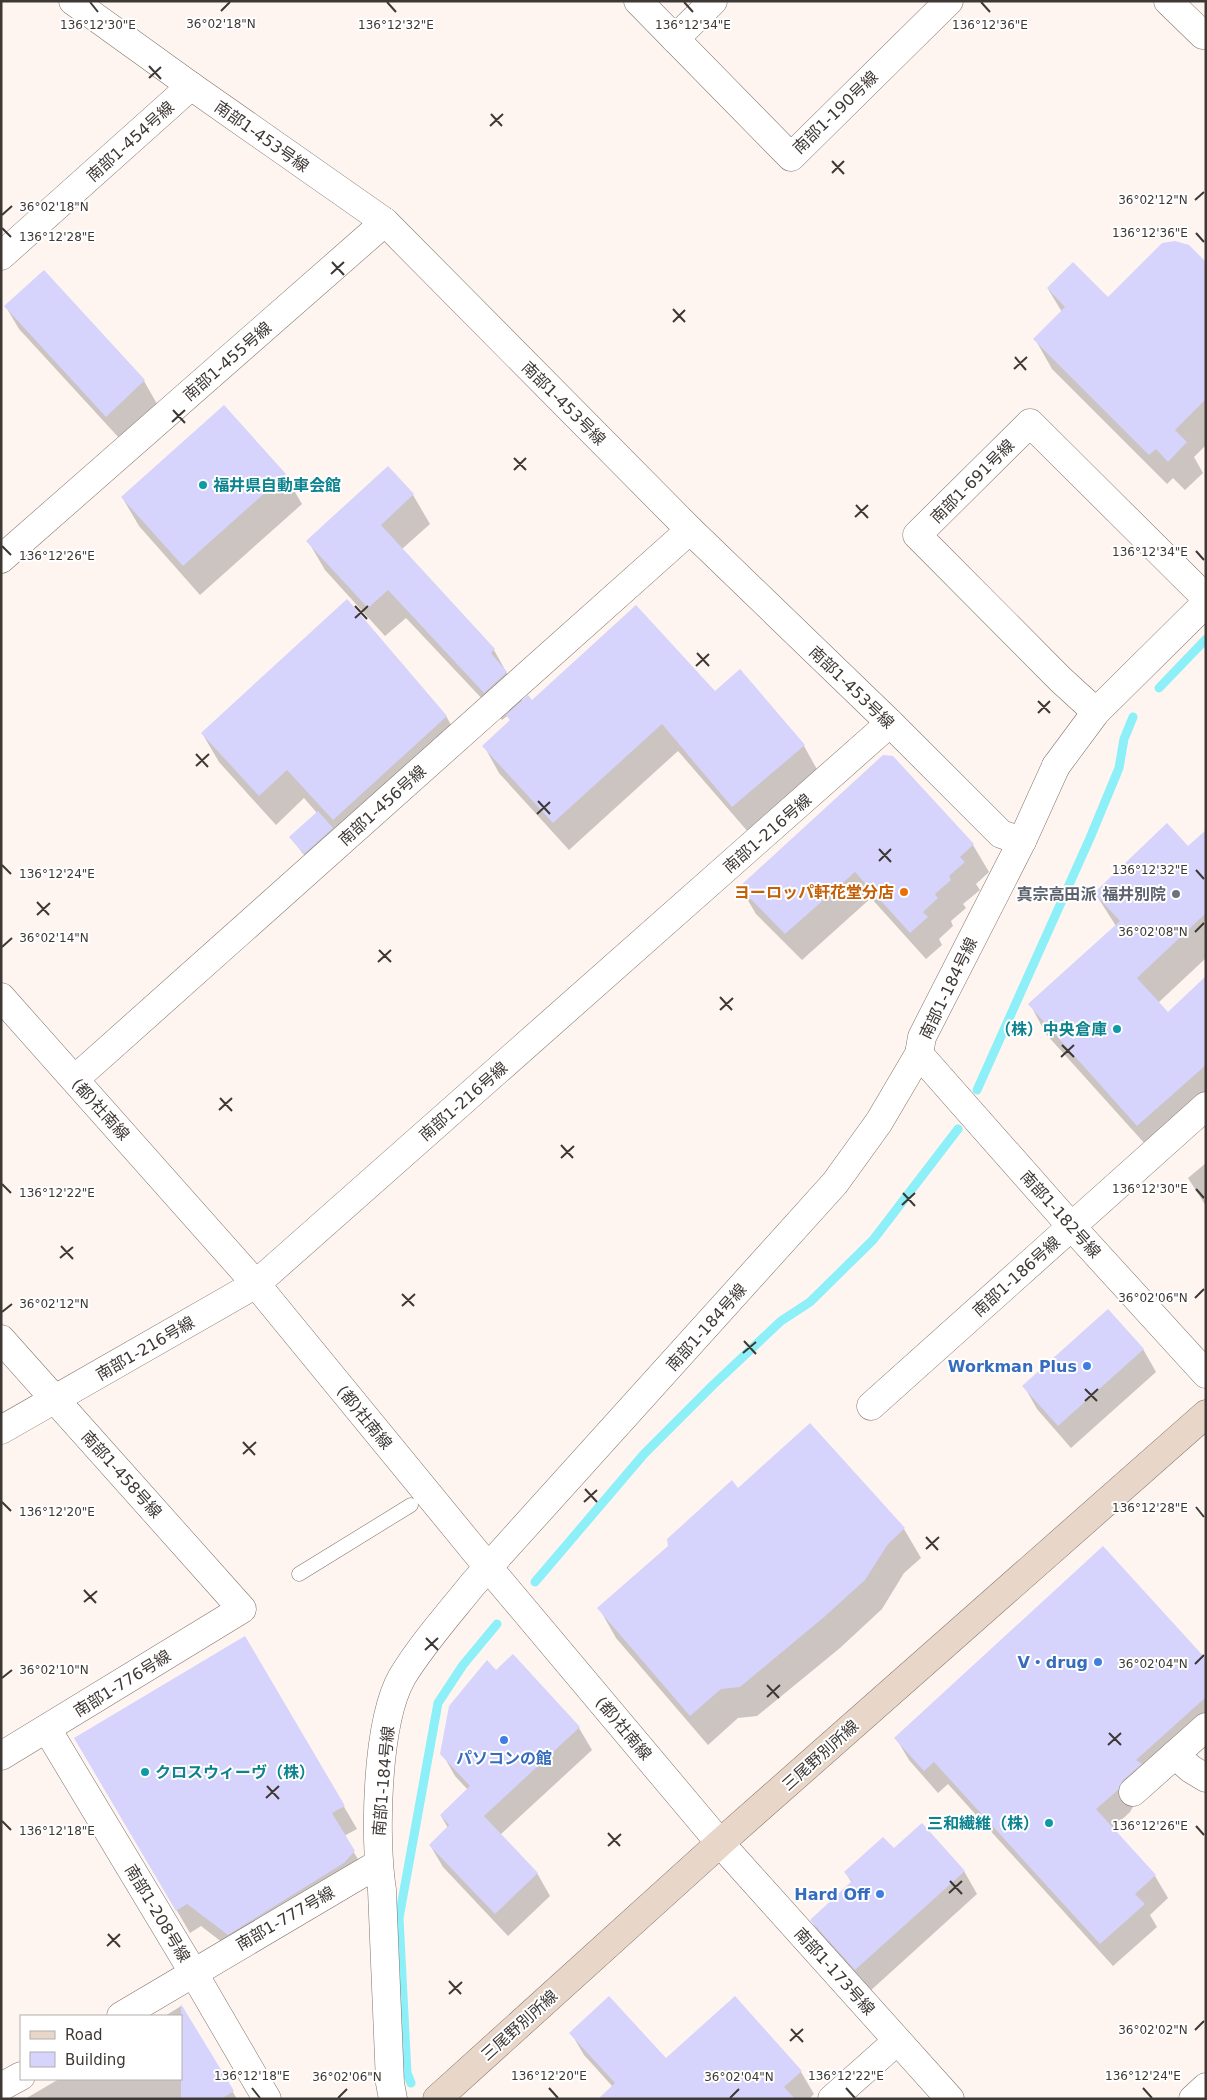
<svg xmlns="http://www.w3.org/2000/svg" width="1207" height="2100" font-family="'DejaVu Sans','Noto Sans JP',sans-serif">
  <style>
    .shadow { fill: #0003 }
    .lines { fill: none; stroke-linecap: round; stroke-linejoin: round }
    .stream { stroke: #8deff7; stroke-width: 9 }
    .building { fill: #d6d3fc }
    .service-casing { stroke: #80726c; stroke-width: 15 }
    .minor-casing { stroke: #80726c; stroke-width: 29 }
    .tertiary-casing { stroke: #80726c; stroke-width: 29 }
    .secondary-casing { stroke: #80726c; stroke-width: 29 }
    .service { stroke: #fff; stroke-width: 14 }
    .minor { stroke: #fff; stroke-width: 28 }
    .tertiary { stroke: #fff; stroke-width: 28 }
    .secondary { stroke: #e8d7c9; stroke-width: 28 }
    .ticks { fill: none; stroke: #3e3835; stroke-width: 2 }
    .culture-dot { fill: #0f9aa8; stroke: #fff; stroke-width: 2 }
    .food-dot { fill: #e8710a; stroke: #fff; stroke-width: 2 }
    .worship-dot { fill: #6b7280; stroke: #fff; stroke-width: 2 }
    .shop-dot { fill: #3f7fe0; stroke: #fff; stroke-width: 2 }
    .labels { text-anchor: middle; stroke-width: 4; stroke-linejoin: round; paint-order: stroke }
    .street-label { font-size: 16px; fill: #3e3835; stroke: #fff }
    .culture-label { font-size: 16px; font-weight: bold; fill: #0d838f; stroke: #fff; text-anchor: start }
    .food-label { font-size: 16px; font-weight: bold; fill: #c56008; stroke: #fff; text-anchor: end }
    .worship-label { font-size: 16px; font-weight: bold; fill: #5b616d; stroke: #fff; text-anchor: end }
    .shop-label { font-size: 16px; font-weight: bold; fill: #366cbe; stroke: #fff; text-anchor: end }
    .ticks-label { font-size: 12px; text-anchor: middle; fill: #3e3835; stroke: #fff; stroke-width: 4; stroke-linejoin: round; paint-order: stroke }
  </style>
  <rect width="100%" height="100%" fill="#fef5f0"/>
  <!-- shadow -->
  <g class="shadow">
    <path d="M1206,264V445L1194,457L1203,473L1185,490L1173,478L1167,484L1052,369L1035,339L1062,312L1048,289L1108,299Z"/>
    <path d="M43,272L144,381L157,404L120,439L19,329L6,307Z"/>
    <path d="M224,406L285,475L302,504L200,595L139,526L122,497Z"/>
    <path d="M388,468L413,495L430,524L402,549L494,650L523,702L715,692L804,746L819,773L749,833L678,751L569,850L499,773L484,746L511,721L507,716L502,720L406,618L385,636L325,570L308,541Z"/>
    <path d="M446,716L463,746L308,860L290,837L317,813L304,798L276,825L219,762L202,733Z"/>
    <path d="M892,757L973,845L989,872L976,884L980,890L963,904L966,908L951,921L953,926L939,939L942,945L926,959L871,898L802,960L756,914L740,887Z"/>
    <path d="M1206,846V958L1158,1003L1168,1014L1206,978V1109L1155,1155L1046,1034L1030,1004L1116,926L1095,893L1188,848Z"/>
    <path d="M1206,1163V1206L1188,1178Z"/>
    <path d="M1143,1349L1156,1372L1071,1448L1037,1409L1024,1386Z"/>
    <path d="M738,1490L904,1529L921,1558L904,1573L882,1609L840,1648L757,1716L738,1718L708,1745L616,1638L599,1608Z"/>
    <path d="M245,1637L357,1829L344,1836L367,1874L241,1957L201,1926L190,1933L76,1738Z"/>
    <path d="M1206,1661V1731L1135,1803L1130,1812L1112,1829L1155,1876L1168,1898L1150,1915L1157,1927L1113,1966L948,1784L938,1793L909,1760L896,1738Z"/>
    <path d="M496,1671L579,1728L592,1750L500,1835L537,1873L550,1896L508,1936L443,1867L430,1845L448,1828L441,1816L468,1790L455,1776L442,1753Z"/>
    <path d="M894,1850L964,1871L977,1894L869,1992L824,1942L811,1920L852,1883L845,1872Z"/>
    <path d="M181,2006L237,2099H25L59,2079H181V2016H165Z"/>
    <path d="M571,2033L666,2060L801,2072L814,2094L809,2099H600L613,2087L584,2055Z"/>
  </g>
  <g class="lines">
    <!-- stream -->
    <g class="stream">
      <path d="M1159,688L1206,639"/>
      <path d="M977,1090L1090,838L1119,768L1124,739L1133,717"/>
      <path d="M535,1582L644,1454L713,1385L781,1321L810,1302L873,1240L958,1129"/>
      <path d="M411,2083L407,2073L399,1918L438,1703L463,1665L497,1624"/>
    </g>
  </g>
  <!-- building -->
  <g class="building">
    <path d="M1175,241L1189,245L1206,262V399L1175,430L1187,442L1168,462L1156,449L1149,455L1033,339L1065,307L1047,288L1073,262L1108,297L1162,243Z"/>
    <path d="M44,270L145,380L106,417L4,306Z"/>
    <path d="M224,405L286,474L183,566L121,497Z"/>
    <path d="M388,466L414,494L381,525L495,649L491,653L507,672L484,693L388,590L368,608L306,541Z"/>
    <path d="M347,599L447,716L333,820L287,770L259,796L201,733Z"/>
    <path d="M636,605L715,691L740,669L805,745L732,807L662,724L553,823L482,746L510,720L506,715L528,695L532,700Z"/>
    <path d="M883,755L893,756L974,844L960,857L965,862L949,876L951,880L935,894L938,898L923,912L928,917L910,933L855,872L785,934L739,887Z"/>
    <path d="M318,811L333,828L304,854L289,837Z"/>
    <path d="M1167,823L1188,846L1206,830V913L1137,978L1168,1012L1206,976V1065L1137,1126L1028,1004L1120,921L1094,893Z"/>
    <path d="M1108,1309L1144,1349L1058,1426L1022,1386Z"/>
    <path d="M810,1423L905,1528L888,1544L865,1580L823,1618L740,1687L721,1689L690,1716L597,1608L668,1546L667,1539L732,1480L738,1488Z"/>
    <path d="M1103,1546L1206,1659V1697L1136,1760L1142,1764L1123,1780L1118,1790L1096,1809L1156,1875L1135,1894L1145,1904L1100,1944L934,1762L924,1771L894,1738Z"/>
    <path d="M245,1636L345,1806L332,1813L355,1851L344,1863L228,1935L187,1904L176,1911L74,1738Z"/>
    <path d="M513,1654L580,1727L484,1816L538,1873L495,1914L429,1845L449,1825L440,1815L470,1786L440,1754L449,1706L487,1660L496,1670Z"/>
    <path d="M922,1823L965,1871L855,1970L810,1920L852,1881L844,1872L883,1837L894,1848Z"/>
    <path d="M609,1996L666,2058L735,1996L802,2071L784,2087L795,2099H598L615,2083L569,2033Z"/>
    <path d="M181,2004L234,2091L221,2099H181Z"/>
  </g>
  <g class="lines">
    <defs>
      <path id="service" d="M299,1574L411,1505"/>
      <g id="minor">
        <path d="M73,1L191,86L385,222L690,530L890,723L1001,834L1022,841"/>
        <path d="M638,1L791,157L949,1"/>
        <path d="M1168,1L1203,35L1206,32"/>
        <path d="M675,39L713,1"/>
        <path d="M1,256L191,86"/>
        <path d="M1,559L385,222"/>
        <path d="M1096,712L1060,679L917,535L1030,423L1206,598"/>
        <path d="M75,1079L690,530"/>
        <path d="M1,1339L242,1609L1,1756"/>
        <path d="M871,1406L1206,1106"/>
        <path d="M1,1430L256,1284L890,723"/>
        <path d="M47,1729L193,1972L267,2099"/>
        <path d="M1175,1755L1191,1769L1206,1778"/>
        <path d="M1133,1792L1206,1727"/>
        <path d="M720,1843L950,2099"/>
        <path d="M121,2016L378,1864"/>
        <path d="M1,2087L21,2076"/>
        <path d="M393,2099L390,2083L382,1890C374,1839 376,1723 402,1677C422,1644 449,1614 473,1584L835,1183L879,1122L919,1054L922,1037L1022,841L1056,766"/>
        <path d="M832,2099L897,2041"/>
        <path d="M1193,2099L1206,2087"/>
      </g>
      <g id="tertiary">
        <path d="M1056,766L1096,712L1206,603"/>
        <path d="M1,997L256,1284L488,1567L720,1843"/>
        <path d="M919,1054L1071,1226L1206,1374"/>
      </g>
      <path id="secondary" d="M437,2099L720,1843L1206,1414"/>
    </defs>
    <!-- service casing -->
    <use href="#service" class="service-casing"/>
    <!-- minor casing -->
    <use href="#minor" class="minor-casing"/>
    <!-- tertiary casing -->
    <use href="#tertiary" class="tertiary-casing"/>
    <!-- secondary casing -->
    <use href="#secondary" class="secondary-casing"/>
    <!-- service -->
    <use href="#service" class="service"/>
    <!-- minor -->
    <use href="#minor" class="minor"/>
    <!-- tertiary -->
    <use href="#tertiary" class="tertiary"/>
    <!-- secondary -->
    <use href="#secondary" class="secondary"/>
  </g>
  <!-- ticks -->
  <path class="ticks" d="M90,2L98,12M387,2L396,12M684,2L693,12M981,2L990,12M221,11L230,2M149,66L161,79M149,78L161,67M491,114L502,126M490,126L503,114M832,161L844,174M832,173L844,161M1195,200L1204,192M2,215L12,206M2,228L11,237M1196,233L1204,242M332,262L344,275M331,274L344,262M673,309L685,322M673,322L685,310M1015,357L1026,370M1014,369L1027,357M173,410L185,423M172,422L185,410M514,458L526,470M514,470L526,458M856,505L868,518M855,517L868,505M2,546L11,555M1196,551L1204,560M355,606L367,619M355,618L368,606M697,653L709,666M696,666L709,654M1038,701L1050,713M1038,713L1050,701M196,754L208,767M196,766L209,754M538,801L550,814M537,814L550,802M879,849L891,862M879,861L891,849M2,865L11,874M1196,870L1204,879M37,902L49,915M37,915L50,903M1195,932L1204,923M2,947L12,938M379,950L391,962M378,962L391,950M720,997L732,1010M720,1010L733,998M1062,1045L1074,1057M1061,1057L1074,1045M220,1098L232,1111M219,1110L232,1098M561,1145L573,1158M561,1158L574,1146M2,1184L11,1193M1196,1189L1204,1198M903,1193L915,1206M902,1205L915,1193M61,1246L73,1259M60,1258L73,1247M402,1294L414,1306M1195,1298L1204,1289M402,1306L415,1294M2,1312L12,1304M744,1341L756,1354M743,1353L756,1342M1085,1389L1097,1401M1085,1401L1098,1389M243,1442L255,1455M243,1454L256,1442M585,1489L597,1502M2,1502L11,1511M584,1502L597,1490M1196,1507L1204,1517M926,1537L938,1550M926,1549L939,1537M84,1590L96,1603M84,1602L97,1591M426,1638L438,1650M425,1650L438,1638M1195,1664L1204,1655M2,1678L12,1670M767,1685L779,1698M767,1697L780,1685M1109,1733L1121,1745M1108,1745L1121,1733M267,1786L279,1799M266,1798L279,1786M2,1821L11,1830M1196,1826L1204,1835M608,1833L620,1846M608,1846L621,1834M950,1881L962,1894M949,1893L962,1881M108,1934L120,1947M107,1946L120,1934M449,1981L461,1994M449,1994L462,1982M791,2029L803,2042M1195,2030L1204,2021M790,2041L803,2029M252,2088L260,2098M549,2088L558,2098M846,2088L855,2098M1143,2088L1152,2098M338,2098L347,2089M730,2098L739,2089"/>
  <!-- markers -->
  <g class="culture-dot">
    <circle cx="203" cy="485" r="5"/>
    <circle cx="1117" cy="1029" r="5"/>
    <circle cx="145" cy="1772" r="5"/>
    <circle cx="1049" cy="1823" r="5"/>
  </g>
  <circle class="food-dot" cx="904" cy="892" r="5"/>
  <circle class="worship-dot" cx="1176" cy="894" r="5"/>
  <g class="shop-dot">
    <circle cx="1087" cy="1366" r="5"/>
    <circle cx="1098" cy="1662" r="5"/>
    <circle cx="504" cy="1740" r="5"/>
    <circle cx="880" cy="1894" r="5"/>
  </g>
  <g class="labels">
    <!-- street labels -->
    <g class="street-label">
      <text transform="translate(835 112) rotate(-44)" y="6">南部1-190号線</text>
      <text transform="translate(262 136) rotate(35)" y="6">南部1-453号線</text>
      <text transform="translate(130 141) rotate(-42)" y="6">南部1-454号線</text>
      <text transform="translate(227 361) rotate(-41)" y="6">南部1-455号線</text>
      <text transform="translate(564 403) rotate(45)" y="6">南部1-453号線</text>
      <text transform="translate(972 481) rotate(-45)" y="6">南部1-691号線</text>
      <text transform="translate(852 687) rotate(44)" y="6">南部1-453号線</text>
      <text transform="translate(382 805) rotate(-42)" y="6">南部1-456号線</text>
      <text transform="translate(767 833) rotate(-41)" y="6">南部1-216号線</text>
      <text transform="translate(948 988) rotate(-64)" y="6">南部1-184号線</text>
      <text transform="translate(463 1101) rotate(-41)" y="6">南部1-216号線</text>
      <text transform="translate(101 1109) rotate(48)" y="6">(都)社南線</text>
      <text transform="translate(1061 1214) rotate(48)" y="6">南部1-182号線</text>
      <text transform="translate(1016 1276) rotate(-42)" y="6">南部1-186号線</text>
      <text transform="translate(706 1327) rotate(-48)" y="6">南部1-184号線</text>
      <text transform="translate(145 1348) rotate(-30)" y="6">南部1-216号線</text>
      <text transform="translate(365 1417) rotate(51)" y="6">(都)社南線</text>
      <text transform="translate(122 1474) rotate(48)" y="6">南部1-458号線</text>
      <text transform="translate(122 1683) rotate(-32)" y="6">南部1-776号線</text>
      <text transform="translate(624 1728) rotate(50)" y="6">(都)社南線</text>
      <text transform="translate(820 1755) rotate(-42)" y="6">三尾野別所線</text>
      <text transform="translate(383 1781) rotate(-85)" y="6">南部1-184号線</text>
      <text transform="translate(158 1913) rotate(59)" y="6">南部1-208号線</text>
      <text transform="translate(285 1918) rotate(-30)" y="6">南部1-777号線</text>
      <text transform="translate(835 1971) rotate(48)" y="6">南部1-173号線</text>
      <text transform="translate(519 2025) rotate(-42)" y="6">三尾野別所線</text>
    </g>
    <!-- culture labels -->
    <g class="culture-label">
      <text x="213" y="491">福井県自動車会館</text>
      <text x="1107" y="1035" text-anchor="end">（株）中央倉庫</text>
      <text x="155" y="1778">クロスウィーヴ（株）</text>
      <text x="1039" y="1829" text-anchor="end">三和繊維（株）</text>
    </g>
    <!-- food labels -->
    <g class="food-label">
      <text x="894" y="898">ヨーロッパ軒花堂分店</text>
    </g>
    <!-- worship labels -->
    <g class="worship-label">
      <text x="1166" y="900">真宗高田派 福井別院</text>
    </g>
    <!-- shop labels -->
    <g class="shop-label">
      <text x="1077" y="1372">Workman Plus</text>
      <text x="1088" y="1668">V・drug</text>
      <text x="504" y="1764" text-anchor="middle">パソコンの館</text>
      <text x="870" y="1900">Hard Off</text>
    </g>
  </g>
  <g class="ticks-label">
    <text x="221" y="28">36°02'18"N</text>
    <text x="396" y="29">136°12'32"E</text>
    <text x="693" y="29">136°12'34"E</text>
    <text x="990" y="29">136°12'36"E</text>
    <text x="98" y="29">136°12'30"E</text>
    <text x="1153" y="204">36°02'12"N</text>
    <text x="54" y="211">36°02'18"N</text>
    <text x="1150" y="237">136°12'36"E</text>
    <text x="57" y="241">136°12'28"E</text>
    <text x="1150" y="556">136°12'34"E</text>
    <text x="57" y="560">136°12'26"E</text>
    <text x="1150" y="874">136°12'32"E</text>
    <text x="57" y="878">136°12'24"E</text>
    <text x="1153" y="936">36°02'08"N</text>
    <text x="54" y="942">36°02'14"N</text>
    <text x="1150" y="1193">136°12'30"E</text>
    <text x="57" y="1197">136°12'22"E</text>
    <text x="1153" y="1302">36°02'06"N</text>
    <text x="54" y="1308">36°02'12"N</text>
    <text x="1150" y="1512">136°12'28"E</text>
    <text x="57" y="1516">136°12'20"E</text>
    <text x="1153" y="1668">36°02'04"N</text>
    <text x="54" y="1674">36°02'10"N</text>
    <text x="1150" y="1830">136°12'26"E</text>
    <text x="57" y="1835">136°12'18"E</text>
    <text x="1153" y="2034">36°02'02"N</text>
    <text x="252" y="2080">136°12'18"E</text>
    <text x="549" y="2080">136°12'20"E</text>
    <text x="846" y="2080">136°12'22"E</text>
    <text x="1143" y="2080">136°12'24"E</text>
    <text x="347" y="2081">36°02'06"N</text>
    <text x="739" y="2081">36°02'04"N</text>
  </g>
  <!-- border -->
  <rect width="1207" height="2100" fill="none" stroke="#3e3835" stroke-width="5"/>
  <!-- legend -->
  <rect x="20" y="2015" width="162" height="65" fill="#ffffff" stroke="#b2afae"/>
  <rect x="30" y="2031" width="25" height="8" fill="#e8d7c9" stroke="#b2afae"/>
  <text x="65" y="2040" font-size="15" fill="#3e3835">Road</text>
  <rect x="30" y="2052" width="25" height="15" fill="#d6d3fc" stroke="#b2afae"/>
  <text x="65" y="2065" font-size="15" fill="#3e3835">Building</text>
</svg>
